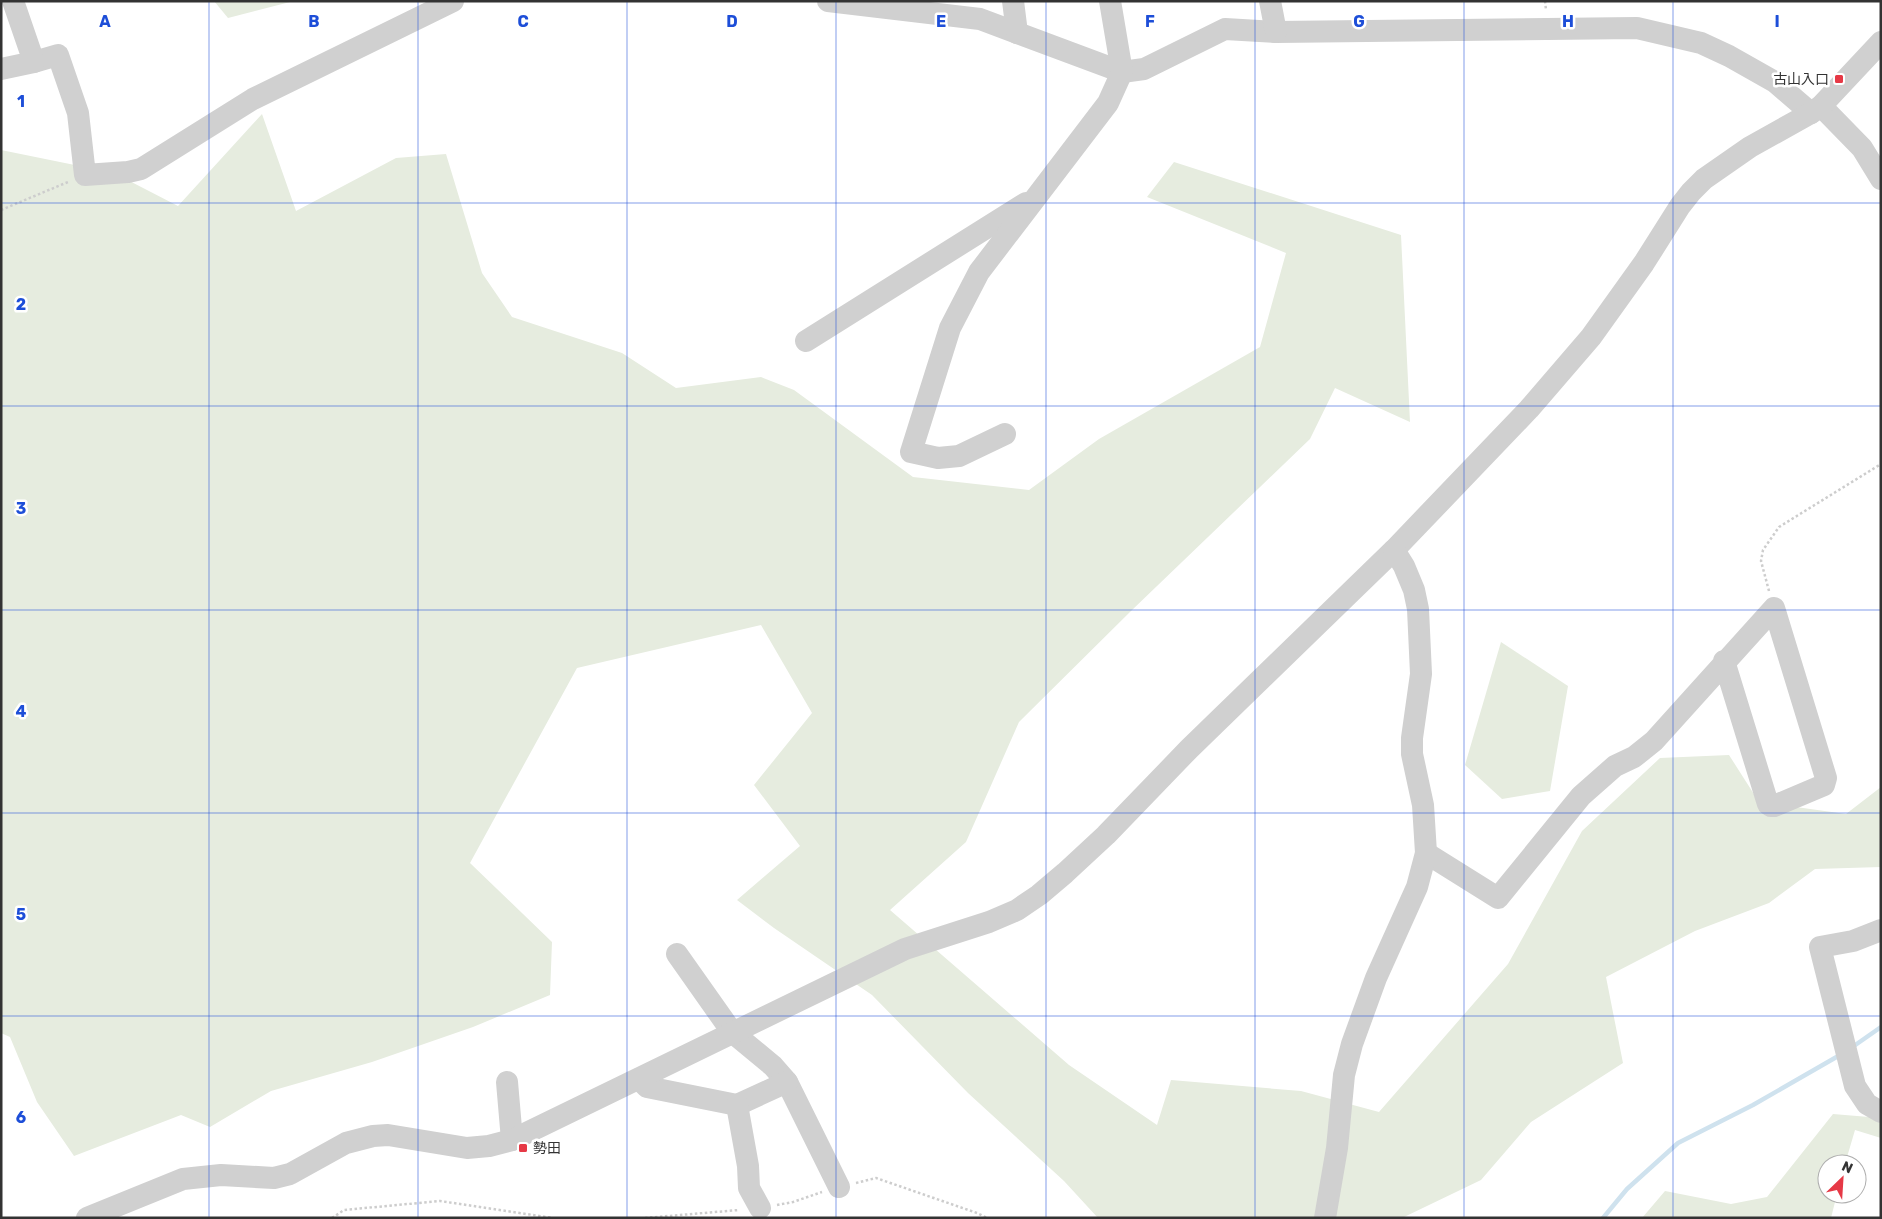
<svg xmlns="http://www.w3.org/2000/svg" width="1882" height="1219" font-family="Rubik,'Noto Sans JP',sans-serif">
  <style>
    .green { fill: #e6ecdf }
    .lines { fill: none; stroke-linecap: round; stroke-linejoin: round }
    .stream { stroke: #cfe2ee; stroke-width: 4.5 }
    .path { stroke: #cdcdcd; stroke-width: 2.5; stroke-dasharray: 2.5 2.5; stroke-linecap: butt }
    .minor { stroke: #d0d0d0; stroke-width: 22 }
    .grid { fill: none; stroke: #1d4ed8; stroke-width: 1; stroke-opacity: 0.55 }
    .poi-dot { fill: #e63946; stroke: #fff; stroke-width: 2 }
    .labels { text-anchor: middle; stroke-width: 5; stroke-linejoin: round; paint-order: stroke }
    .poi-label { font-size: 14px; fill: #333; stroke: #fff; text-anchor: end }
    .grid-label { font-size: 16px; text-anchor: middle; font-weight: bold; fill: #1d4ed8; stroke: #fff; stroke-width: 5; stroke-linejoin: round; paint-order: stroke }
  </style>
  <rect width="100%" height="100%" fill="#fff"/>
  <!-- green -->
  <g class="green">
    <path d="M214,1H294L228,18Z"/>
    <path d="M262,114L296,211L396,158L446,154L482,273L512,317L622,353L676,388L761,377L794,390L913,477L1029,490L1099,439L1260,347L1286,253L1147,197L1174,162L1401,235L1410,422L1335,388L1310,439L1131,611L1019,722L966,842L890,910L1069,1065L1157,1125L1171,1080L1301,1091L1379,1112L1508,964L1582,831L1660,758L1729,755L1759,802L1846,814L1881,787V867L1815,869L1769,903L1695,931L1606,977L1623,1063L1531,1122L1481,1180L1402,1218H1098L1064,1181L968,1093L872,995L774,928L737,900L800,846L754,785L812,713L761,625L577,668L470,863L552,942L550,995L473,1027L372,1062L271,1091L210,1127L181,1115L74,1156L37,1102L10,1037L1,1033V150L114,173L178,206Z"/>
    <path d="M1501,642L1568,686L1550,791L1502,799L1465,765Z"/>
    <path d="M1833,1114L1881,1118V1138L1855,1130L1845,1164H1827V1194H1837L1831,1218H1642L1665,1191L1731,1204L1767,1197Z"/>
  </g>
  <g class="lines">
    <!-- stream -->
    <g class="stream">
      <path d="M1851,1048L1881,1027"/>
      <path d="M1603,1218L1627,1189L1678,1143L1753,1105L1840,1055"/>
    </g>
    <!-- path -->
    <g class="path">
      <path d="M1545,1L1546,10"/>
      <path d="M1,210L68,182"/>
      <path d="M1769,591L1761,561L1763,550L1779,527L1881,464"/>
      <path d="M856,1183L876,1178L977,1213L987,1218"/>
      <path d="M777,1205L793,1202L822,1192"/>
      <path d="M332,1218L344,1210L440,1201L553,1218"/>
      <path d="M645,1218L739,1210"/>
    </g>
    <!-- minor -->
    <g class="minor">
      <path d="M828,1L980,19L1122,72L1144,69L1225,29L1276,32L1637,28L1701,43L1729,56L1775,82L1811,113"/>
      <path d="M1013,1L1017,33"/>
      <path d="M1270,1L1276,32"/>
      <path d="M34,62L58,55L78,113L85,175L128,172L141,169L253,99L453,1"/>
      <path d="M1,69L34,62L13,1"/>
      <path d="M1821,106L1862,148L1881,179"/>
      <path d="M806,341L1026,203"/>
      <path d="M1005,434L959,456L938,458L911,452L950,328L979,272L1108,103L1122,72L1110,1"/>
      <path d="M1426,853L1498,898L1581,796L1615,766L1634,757L1654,741L1774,608L1826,778L1824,785L1774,806H1771L1768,804L1724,661"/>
      <path d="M1881,930L1853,941L1820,947L1855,1086L1867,1104L1881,1112"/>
      <path d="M677,954L732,1032L773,1066L787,1082L839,1187"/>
      <path d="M639,1079L647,1087L737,1105L787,1082"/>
      <path d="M507,1082L512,1140"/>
      <path d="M737,1105L748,1166L749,1188L760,1208"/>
      <path d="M87,1218L183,1179L221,1175L274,1178L290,1174L346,1143L373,1136L388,1135L467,1148L489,1146L512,1140L905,949L989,922L1017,910L1039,895L1065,873L1106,835L1189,749L1394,550L1529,409L1591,337L1644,263L1680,206L1691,192L1704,179L1750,147L1811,113L1821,106L1881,42"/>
      <path d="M1325,1218L1337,1148L1344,1075L1352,1044L1376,978L1417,887L1426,853L1423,805L1412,754V738L1421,674L1418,609L1414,590L1404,566L1394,550"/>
    </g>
  </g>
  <!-- grid -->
  <path class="grid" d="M209,1V1218M418,1V1218M627,1V1218M836,1V1218M1046,1V1218M1255,1V1218M1464,1V1218M1673,1V1218M1,203H1881M1,406H1881M1,610H1881M1,813H1881M1,1016H1881"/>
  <!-- markers -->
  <g class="poi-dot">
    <rect x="1834" y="74" width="10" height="10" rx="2.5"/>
    <rect x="518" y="1143" width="10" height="10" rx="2.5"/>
  </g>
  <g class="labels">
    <!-- poi labels -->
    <g class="poi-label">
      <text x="1829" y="84">古山入口</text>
      <text x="533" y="1153" text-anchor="start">勢田</text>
    </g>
  </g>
  <g class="grid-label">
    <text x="105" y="27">A</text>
    <text x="314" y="27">B</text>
    <text x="523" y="27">C</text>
    <text x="732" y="27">D</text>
    <text x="941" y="27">E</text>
    <text x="1150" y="27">F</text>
    <text x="1359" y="27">G</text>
    <text x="1568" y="27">H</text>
    <text x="1777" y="27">I</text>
    <text x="21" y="107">1</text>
    <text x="21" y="310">2</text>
    <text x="21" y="514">3</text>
    <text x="21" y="717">4</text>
    <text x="21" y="920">5</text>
    <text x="21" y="1123">6</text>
  </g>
  <!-- border -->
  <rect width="1882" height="1219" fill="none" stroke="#333333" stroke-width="5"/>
  <!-- north arrow -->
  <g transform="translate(1842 1179) rotate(25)"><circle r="24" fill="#ffffff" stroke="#adadad"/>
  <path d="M0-4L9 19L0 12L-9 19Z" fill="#e63946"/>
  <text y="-8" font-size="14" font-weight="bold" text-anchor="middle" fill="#333333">N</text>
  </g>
</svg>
